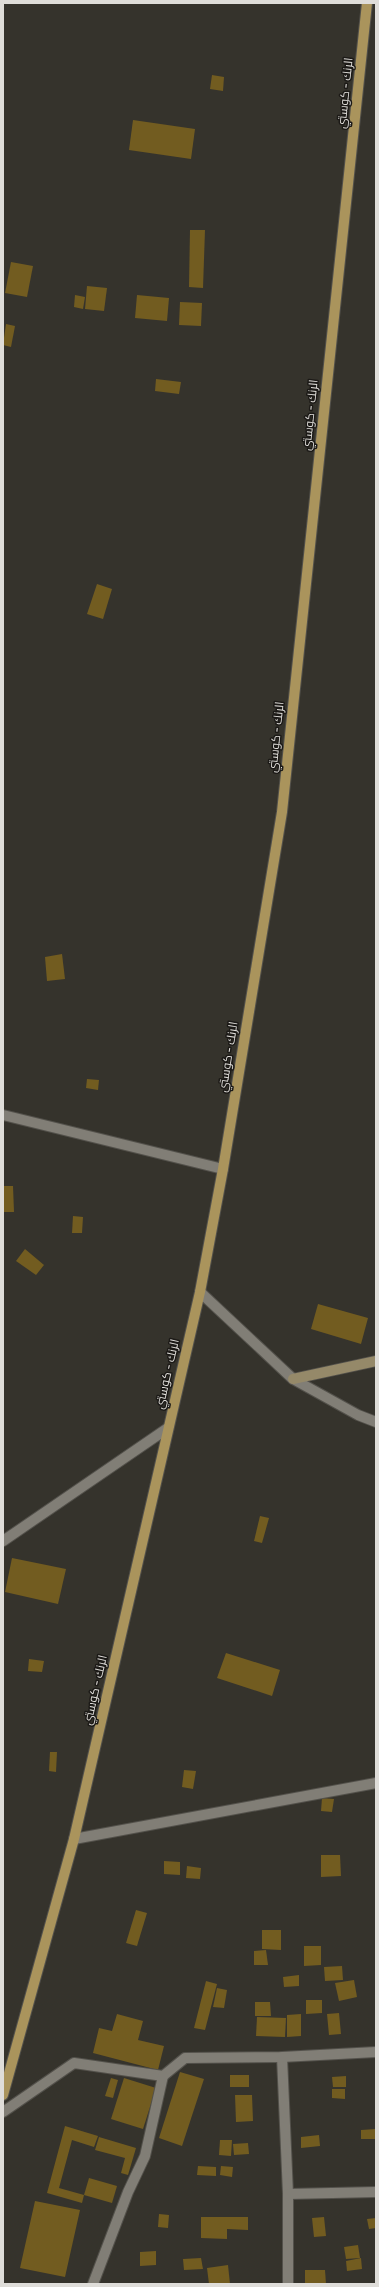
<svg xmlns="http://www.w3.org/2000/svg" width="379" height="2287" font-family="Cabin,Cairo,sans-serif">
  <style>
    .building { fill: #725c20 }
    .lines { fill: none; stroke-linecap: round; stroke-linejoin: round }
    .street-casing { stroke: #53514b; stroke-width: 12 }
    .secondary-casing { stroke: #53514b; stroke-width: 12 }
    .primary-casing { stroke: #53514b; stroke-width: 12 }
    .street { stroke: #817e76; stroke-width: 10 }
    .secondary { stroke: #958969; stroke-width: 10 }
    .primary { stroke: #aa945c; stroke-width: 10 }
    .labels { text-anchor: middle; stroke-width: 3; stroke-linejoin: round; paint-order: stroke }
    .street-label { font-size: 12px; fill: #dfddd9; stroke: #1c1a17 }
  </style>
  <rect width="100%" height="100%" fill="#35332c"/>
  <!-- building -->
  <g class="building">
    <path d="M212,75L224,77L223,91L210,89Z"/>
    <path d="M133,120L195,129L191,159L129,150Z"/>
    <path d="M190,230H205L203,288L189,287Z"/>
    <path d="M11,262L33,266L27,297L5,293Z"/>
    <path d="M87,286L107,288L104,311L85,309Z"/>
    <path d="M75,295L85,297L83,309L74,307Z"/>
    <path d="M137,295L169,298L167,321L135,318Z"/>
    <path d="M180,302L202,303L201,326L179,325Z"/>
    <path d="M6,324L15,326L11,347L3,345Z"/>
    <path d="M156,379L181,382L179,394L155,391Z"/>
    <path d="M97,584L112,589L103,619L87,614Z"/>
    <path d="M62,954L65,979L47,981L45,957Z"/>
    <path d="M87,1079L99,1080L98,1090L86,1088Z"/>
    <path d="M3,1186H13L14,1212H3Z"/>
    <path d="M73,1216L83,1217L82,1233H72Z"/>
    <path d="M25,1249L44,1265L36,1275L16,1261Z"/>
    <path d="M318,1304L368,1318L361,1344L311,1329Z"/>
    <path d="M260,1516L269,1518L262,1543L254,1541Z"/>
    <path d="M12,1558L66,1569L58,1604L5,1592Z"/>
    <path d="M226,1653L280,1670L272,1696L217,1678Z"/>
    <path d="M29,1659L44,1661L42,1672L28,1671Z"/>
    <path d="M50,1752H57L56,1772L49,1771Z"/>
    <path d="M184,1770L196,1771L193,1789L182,1787Z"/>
    <path d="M322,1798L334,1799L332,1812L321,1811Z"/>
    <path d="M321,1855H340L341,1876L321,1877Z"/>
    <path d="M164,1861L180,1862V1875L164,1874Z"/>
    <path d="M187,1866L201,1868L200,1879L186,1878Z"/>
    <path d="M136,1910L147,1913L137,1946L126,1943Z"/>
    <path d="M262,1930H281V1950L262,1949Z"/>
    <path d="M304,1946H321V1965L304,1966Z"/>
    <path d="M266,1950L268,1965H254V1951Z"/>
    <path d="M342,1966L343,1980L325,1981L324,1967Z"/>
    <path d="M299,1975V1986L284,1987L283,1977Z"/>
    <path d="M354,1980L357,1997L339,2001L335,1983Z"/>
    <path d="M206,1981L217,1984L205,2030L194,2028Z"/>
    <path d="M217,1988L227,1990L224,2008L213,2007Z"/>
    <path d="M306,2000H322V2013L306,2014Z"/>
    <path d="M255,2002H270L271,2016H255Z"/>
    <path d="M339,2013L341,2034L329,2035L327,2014Z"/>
    <path d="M117,2014L143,2021L138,2040L164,2046L158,2070L93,2053L99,2028L112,2031Z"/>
    <path d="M301,2014V2036L287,2037V2015Z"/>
    <path d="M257,2017L286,2018L285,2037L256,2036Z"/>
    <path d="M180,2072L204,2079L182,2146L159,2138Z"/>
    <rect x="230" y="2075" width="19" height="12"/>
    <path d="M346,2076V2087H333L332,2077Z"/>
    <path d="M111,2078L118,2080L113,2098L105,2096Z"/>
    <path d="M124,2078L156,2088L143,2129L111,2119Z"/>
    <path d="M332,2089H345V2099L332,2098Z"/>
    <path d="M235,2095H252L253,2121L236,2122Z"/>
    <path d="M65,2126L98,2136L94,2147L72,2140L59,2188L84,2195L82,2203L47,2193Z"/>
    <path d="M376,2129V2139H361V2130Z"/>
    <path d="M319,2135L320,2146L301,2148V2137Z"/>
    <path d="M99,2137L136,2148L128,2175L121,2173L125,2158L95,2150Z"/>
    <path d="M220,2140H232L231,2156L219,2155Z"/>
    <path d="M248,2143L249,2154L234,2155L233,2144Z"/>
    <path d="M198,2166L216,2167V2176L197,2175Z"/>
    <path d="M221,2166L233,2167L232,2177L220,2175Z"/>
    <path d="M89,2178L117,2186L112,2203L84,2195Z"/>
    <path d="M35,2201L80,2210L65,2277L20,2268Z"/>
    <path d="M159,2214L169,2215L168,2228L158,2227Z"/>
    <path d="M201,2217H248V2230L227,2229V2239L201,2238Z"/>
    <path d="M324,2217L326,2236L314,2237L312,2218Z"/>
    <path d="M376,2218V2228L369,2229L367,2219Z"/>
    <path d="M358,2245L360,2258L346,2259L344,2247Z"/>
    <path d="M156,2251V2265L140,2266V2252Z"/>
    <path d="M201,2258L203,2269L184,2270L183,2259Z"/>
    <path d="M361,2258L362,2269L347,2271L346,2261Z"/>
    <path d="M228,2265L230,2284H209L207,2268Z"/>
    <path d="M305,2270H325L326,2284H305Z"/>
  </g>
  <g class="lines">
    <defs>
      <g id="street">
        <path d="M3,1115L223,1169"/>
        <path d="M200,1292L293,1379L358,1415L376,1422"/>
        <path d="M3,1541L168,1428"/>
        <path d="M74,1839L376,1783"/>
        <path d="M282,2057L288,2194V2284"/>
        <path d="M3,2112L74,2063L163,2076L185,2058L282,2057L376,2052"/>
        <path d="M288,2194L376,2192"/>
        <path d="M93,2284L128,2192L145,2156L163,2076"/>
      </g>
      <path id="secondary" d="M293,1379L376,1361"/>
      <path id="primary" d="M3,2095L74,1839L200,1292L223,1169L282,812L367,3"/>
    </defs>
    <!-- street casing -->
    <use href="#street" class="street-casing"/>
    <!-- secondary casing -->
    <use href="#secondary" class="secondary-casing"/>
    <!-- primary casing -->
    <use href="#primary" class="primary-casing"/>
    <!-- street -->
    <use href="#street" class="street"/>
    <!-- secondary -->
    <use href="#secondary" class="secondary"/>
    <!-- primary -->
    <use href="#primary" class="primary"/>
  </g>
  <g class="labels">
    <!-- street labels -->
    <g class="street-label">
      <text transform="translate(345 93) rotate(-84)" y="4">الرنك - كوستي</text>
      <text transform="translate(310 415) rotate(-84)" y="4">الرنك - كوستي</text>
      <text transform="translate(276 737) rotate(-84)" y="4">الرنك - كوستي</text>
      <text transform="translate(228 1057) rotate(-81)" y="4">الرنك - كوستي</text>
      <text transform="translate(167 1374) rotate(-77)" y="4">الرنك - كوستي</text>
      <text transform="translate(95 1690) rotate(-77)" y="4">الرنك - كوستي</text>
    </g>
  </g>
  <!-- border -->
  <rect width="379" height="2287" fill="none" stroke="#dfddd9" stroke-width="8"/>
</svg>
